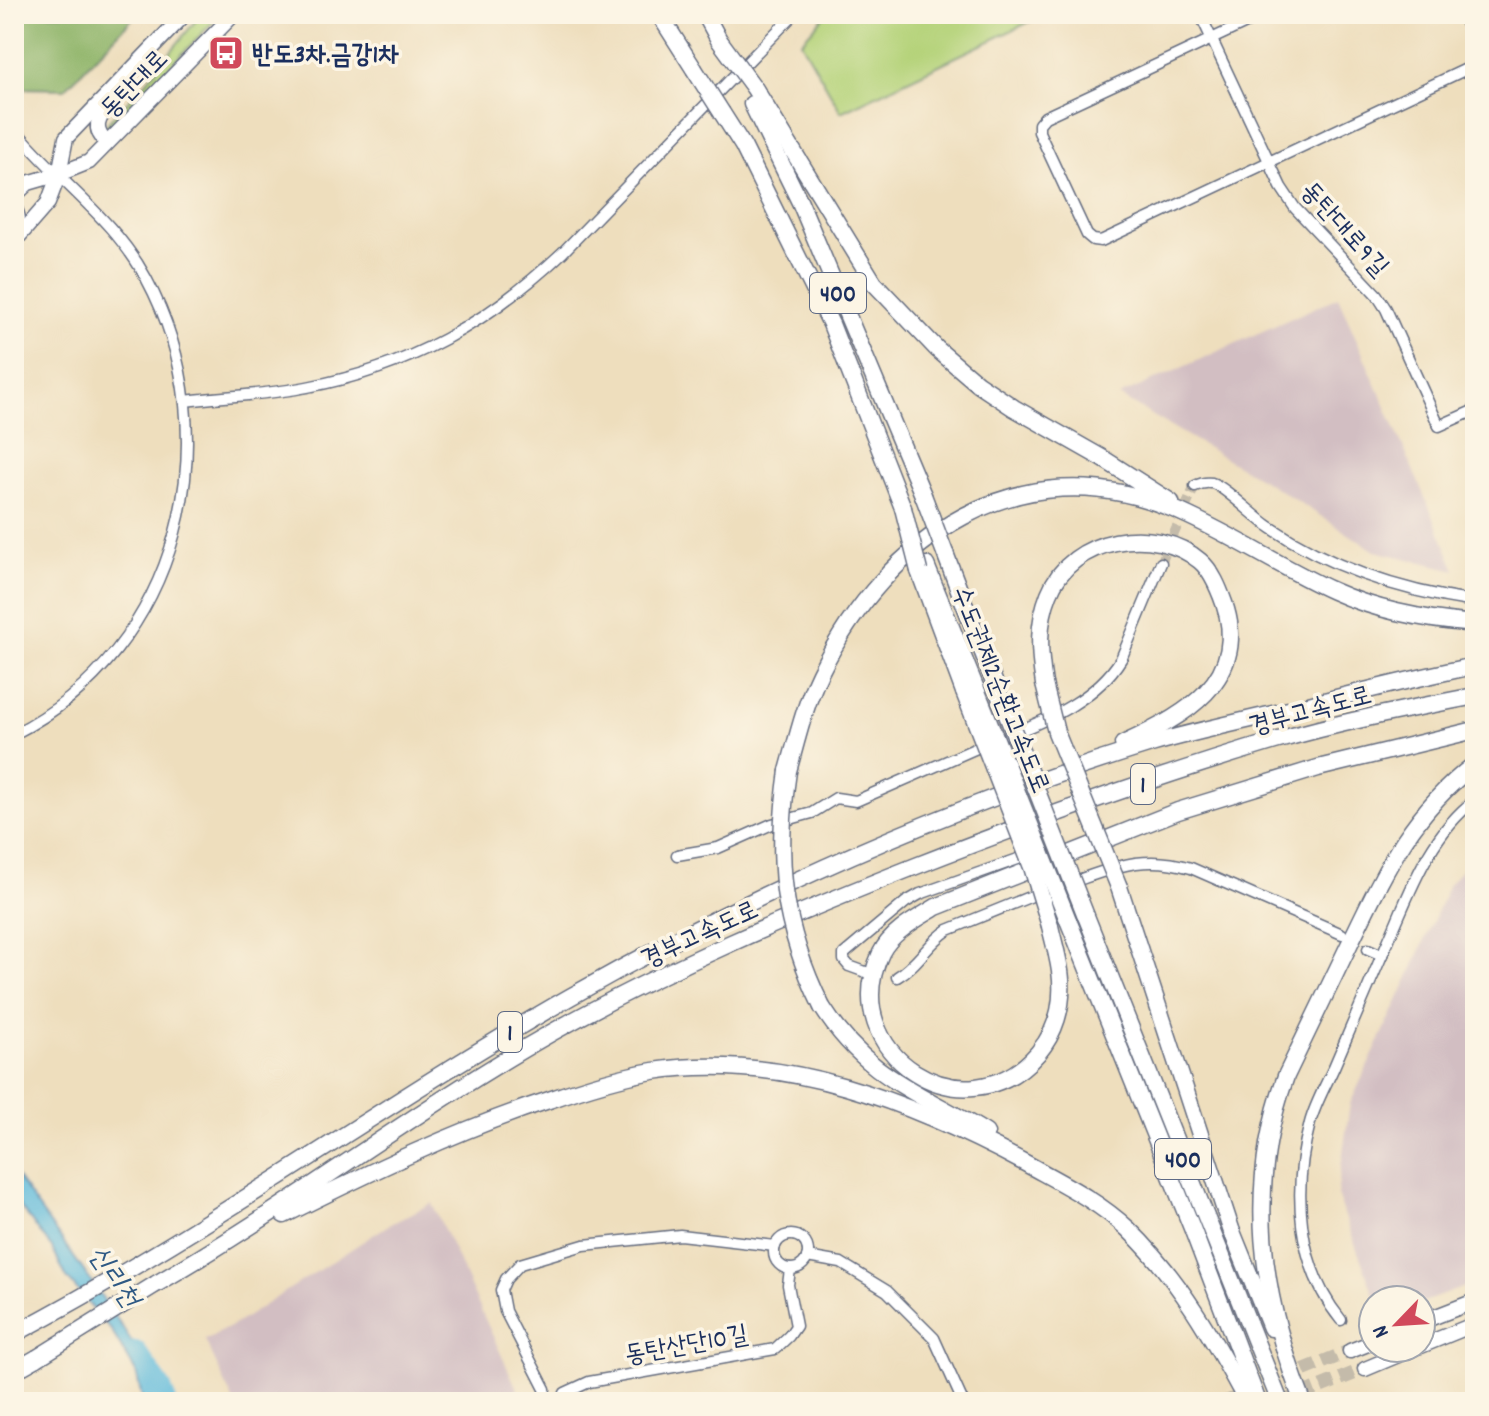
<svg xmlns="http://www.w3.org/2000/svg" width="1489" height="1416" font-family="Dekko,'Poor Story',sans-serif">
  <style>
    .industrial { fill: #d2bec2 }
    .green { fill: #b5d37a; stroke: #68816c; stroke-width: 2 }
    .forest { fill: #90b56a; stroke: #567264; stroke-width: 2 }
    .water { fill: #5dbadb; stroke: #3c749c; stroke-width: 2 }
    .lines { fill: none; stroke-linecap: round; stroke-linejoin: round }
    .river { stroke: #5dbadb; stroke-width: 20 }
    .minor-tunnel { stroke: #c4bbaa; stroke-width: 10; stroke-dasharray: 10 5; stroke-linecap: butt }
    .major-tunnel { stroke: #c4bbaa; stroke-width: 14; stroke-dasharray: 14 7; stroke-linecap: butt }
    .minor-casing { stroke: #656c7f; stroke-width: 13 }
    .major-casing { stroke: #656c7f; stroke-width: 17 }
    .highway-casing { stroke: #656c7f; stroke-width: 19 }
    .minor { stroke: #fff; stroke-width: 10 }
    .major { stroke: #fff; stroke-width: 14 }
    .highway { stroke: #fff; stroke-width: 16 }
    .highway-bridge-casing { stroke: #656c7f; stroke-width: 19; stroke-linecap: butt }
    .highway-bridge { stroke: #fff; stroke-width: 16 }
    .labels { text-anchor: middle; stroke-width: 7; stroke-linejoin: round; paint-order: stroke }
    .shield { fill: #fcf5e5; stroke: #5e6a86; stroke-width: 2 }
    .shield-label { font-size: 24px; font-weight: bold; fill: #1b2f5e }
    .poi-label { font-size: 26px; font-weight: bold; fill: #1b2f5e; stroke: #fcf5e5; text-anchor: start }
    .street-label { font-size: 26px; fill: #1b2f5e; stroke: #fcf5e5 }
    .water-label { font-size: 28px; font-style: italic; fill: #2f5984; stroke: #fcf5e5 }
  </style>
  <rect width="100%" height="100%" fill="#fcf5e5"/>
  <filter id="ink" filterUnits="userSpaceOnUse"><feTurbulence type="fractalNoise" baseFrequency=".0125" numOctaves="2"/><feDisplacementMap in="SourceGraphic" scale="16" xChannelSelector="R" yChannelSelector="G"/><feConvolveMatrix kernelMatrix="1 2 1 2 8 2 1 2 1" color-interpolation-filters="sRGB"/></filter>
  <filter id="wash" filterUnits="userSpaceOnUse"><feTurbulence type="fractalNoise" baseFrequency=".006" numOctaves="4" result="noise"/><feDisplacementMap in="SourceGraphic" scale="32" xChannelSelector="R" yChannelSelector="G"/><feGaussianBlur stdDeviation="1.8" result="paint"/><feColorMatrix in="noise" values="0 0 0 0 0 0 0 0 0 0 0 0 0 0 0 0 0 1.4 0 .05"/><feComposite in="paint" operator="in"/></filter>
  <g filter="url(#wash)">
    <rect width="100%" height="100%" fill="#eedebd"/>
    <!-- industrial -->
    <g class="industrial">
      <path d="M1338,297L1402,444L1456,570L1375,551L1280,490L1119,396Z"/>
      <path d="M1475,854V1283L1421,1303V1300H1376L1337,1195L1350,1104L1409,977L1449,884Z"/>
      <path d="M432,1203L523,1402H234L205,1340L237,1323L387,1226Z"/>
    </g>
    <!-- green -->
    <g class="green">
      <path d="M201,14H221L106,132V126L109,121L144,85Z"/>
      <path d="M826,14H891L897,19L902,14H1046L841,112L801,42Z"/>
    </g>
    <!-- forest -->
    <path class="forest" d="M14,14H137L65,89L14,88Z"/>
    <!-- water -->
    <path class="water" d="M14,1173C66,1248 124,1321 167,1402H143L136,1372L111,1330L67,1278L52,1248L14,1199Z"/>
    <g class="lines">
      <!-- river -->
      <path class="river" d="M136,1351L162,1388L167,1402"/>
    </g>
  </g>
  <g filter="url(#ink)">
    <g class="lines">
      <!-- minor-tunnel -->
      <path class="minor-tunnel" d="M1161,563L1195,486"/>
      <!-- major-tunnel -->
      <g class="major-tunnel">
        <path d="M1226,1402L1350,1351"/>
        <path d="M1282,1402L1365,1369"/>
      </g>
      <defs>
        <g id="minor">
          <path d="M1200,14L1281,187L1295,208L1377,295L1386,309L1439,426L1475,410"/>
          <path d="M1265,14L1045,117L1039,124V132L1087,235L1093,240L1101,241L1475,65"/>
          <path d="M1462,14L1475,42"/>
          <path d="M14,128C56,180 114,218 146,278C232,437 180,650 14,734"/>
          <path d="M185,401C225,396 267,395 307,387C409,368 488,323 563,252L794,14"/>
          <path d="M1195,486C1201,483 1206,482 1212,483C1224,486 1257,519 1270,527C1332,569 1401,591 1475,602"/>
          <path d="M1009,735C1050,719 1097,698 1121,659L1161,563"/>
          <path d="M677,855L718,848L772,824L812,813L836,798L856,801L986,744"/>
          <path d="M1067,884C1114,868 1142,853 1191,868L1342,934"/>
          <path d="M1368,949L1382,955C1407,901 1426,837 1475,800"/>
          <path d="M871,974L849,966L844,960V954L906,902L920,894L1018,859"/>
          <path d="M897,977C918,965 928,943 948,930L1044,891"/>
          <circle cx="791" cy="1252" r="17"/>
          <path d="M807,1257L841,1263L887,1291L934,1338L963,1402"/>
          <path d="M1341,1320C1297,1266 1292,1190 1310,1123C1315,1104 1326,1085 1334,1067C1350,1030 1366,993 1382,955"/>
          <path d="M545,1389L505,1311L501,1290L506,1279L520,1264L584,1245L680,1235L775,1246"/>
          <path d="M565,1393L589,1382L775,1349L789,1336L796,1326L788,1285L790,1269"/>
        </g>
        <g id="major">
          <path d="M107,143C92,129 97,119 110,105"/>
          <path d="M14,196L28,183L59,174L66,138L185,14"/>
          <path d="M14,207C18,215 20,221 14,228"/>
          <path d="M14,242L48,203L59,174L89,162L234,14"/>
          <path d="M1421,1322L1475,1301"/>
          <path d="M1421,1346L1475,1324"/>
          <path d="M1350,1351L1373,1342"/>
          <path d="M1365,1369L1415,1348"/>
        </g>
        <g id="highway">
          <path d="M659,14L694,69"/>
          <path d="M705,14L719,40"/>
          <path d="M755,89L874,283L937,349L978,384L1014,408L1102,458L1171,502"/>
          <path d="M752,104L800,202L923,495"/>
          <path d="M722,113L743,146L831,324L903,508"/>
          <path d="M945,553L993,679"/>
          <path d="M926,565L976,689"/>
          <path d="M919,571L964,692"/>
          <path d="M1044,684C1039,653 1037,624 1049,594C1071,537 1155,523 1200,561C1212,571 1219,589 1224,603C1251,680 1182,718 1123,744"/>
          <path d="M788,771C797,739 805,704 820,673C887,537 1019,446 1171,508C1227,531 1278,566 1333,591C1377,611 1428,620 1475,624"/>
          <path d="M1119,887L1231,1229L1271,1328"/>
          <path d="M1086,916L1280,1402"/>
          <path d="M1068,920L1192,1228L1258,1402"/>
          <path d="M1050,926C1054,944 1060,962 1061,980C1063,1007 1055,1033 1038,1053C965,1137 834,1053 881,953C891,932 917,919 936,907L1178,811L1318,768L1475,730"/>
          <path d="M822,1007C867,1078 919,1092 986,1133"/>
          <path d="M284,1215C370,1172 457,1130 549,1100C583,1088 618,1077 653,1071C785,1051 913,1103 1027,1164C1063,1184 1098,1201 1128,1229C1179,1278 1214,1340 1247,1402"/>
          <path d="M156,1284C291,1206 415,1110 551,1033C668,967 792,915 916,866C1034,820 1154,777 1275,741C1340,722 1408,709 1475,696"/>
          <path d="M14,1334C206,1233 382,1104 570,997C753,893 950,806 1151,744C1192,732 1235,723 1277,713C1343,696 1408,679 1475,666"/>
          <path d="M14,1371L37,1358"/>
          <path d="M1303,1402C1260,1294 1246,1187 1286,1076C1307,1032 1329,987 1350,943C1385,871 1410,814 1475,764"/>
        </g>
      </defs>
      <!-- minor casing -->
      <use href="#minor" class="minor-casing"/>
      <!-- major casing -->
      <use href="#major" class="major-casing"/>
      <!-- highway casing -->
      <use href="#highway" class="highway-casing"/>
      <!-- minor -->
      <use href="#minor" class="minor"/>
      <!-- major -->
      <use href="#major" class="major"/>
      <!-- highway -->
      <use href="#highway" class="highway"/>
      <defs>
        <g id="highway-bridge">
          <path d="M719,40L755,89"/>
          <path d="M694,69L722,113"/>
          <path d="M923,495L945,553"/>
          <path d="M903,508L919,571"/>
          <path d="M993,679L1086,916"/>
          <path d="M1044,684L1056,732L1119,887"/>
          <path d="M976,689L1068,920"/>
          <path d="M964,692L1032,867L1050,926"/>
          <path d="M788,771C775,860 782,926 822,1007"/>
          <path d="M37,1358L156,1284"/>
        </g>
      </defs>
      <!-- highway-bridge casing -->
      <use href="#highway-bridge" class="highway-bridge-casing"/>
      <!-- highway-bridge -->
      <use href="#highway-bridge" class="highway-bridge"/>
    </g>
  </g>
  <!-- icons -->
  <defs>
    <symbol id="bus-square" viewBox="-11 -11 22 22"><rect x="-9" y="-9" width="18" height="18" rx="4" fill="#d1495b" stroke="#fcf5e5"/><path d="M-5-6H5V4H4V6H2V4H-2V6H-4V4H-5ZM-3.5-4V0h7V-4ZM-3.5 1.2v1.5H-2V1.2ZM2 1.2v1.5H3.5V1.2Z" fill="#fff"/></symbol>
  </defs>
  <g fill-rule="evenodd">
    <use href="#bus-square" x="206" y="33" width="40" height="40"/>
  </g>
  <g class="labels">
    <!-- shield labels -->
    <g class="shield">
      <rect x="810" y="273" width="56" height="40" rx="6"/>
      <rect x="1131" y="764" width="24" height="40" rx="6"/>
      <rect x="498" y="1012" width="24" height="40" rx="6"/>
      <rect x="1155" y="1139" width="56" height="40" rx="6"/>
    </g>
    <g class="shield-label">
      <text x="838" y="301">400</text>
      <text x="1143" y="792">1</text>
      <text x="510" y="1040">1</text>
      <text x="1183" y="1167">400</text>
    </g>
    <!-- poi labels -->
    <g class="poi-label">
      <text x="252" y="62">반도3차.금강1차</text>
    </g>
    <!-- street labels -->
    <g class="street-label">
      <text transform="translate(133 83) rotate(-46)" y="9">동탄대로</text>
      <text transform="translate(1346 228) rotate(48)" y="9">동탄대로9길</text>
      <text transform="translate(1002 689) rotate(68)" y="9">수도권제2순환고속도로</text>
      <text transform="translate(1310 709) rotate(-15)" y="9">경부고속도로</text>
      <text transform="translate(699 933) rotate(-25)" y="9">경부고속도로</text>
      <text transform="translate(686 1343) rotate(-10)" y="9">동탄산단10길</text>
    </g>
    <!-- water labels -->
    <g class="water-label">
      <text transform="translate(116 1275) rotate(56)" y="10">신리천</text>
    </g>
  </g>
  <!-- margin -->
  <rect width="1489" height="1416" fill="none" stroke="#fcf5e5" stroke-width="48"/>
  <!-- north arrow -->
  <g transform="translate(1397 1324) rotate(245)"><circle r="38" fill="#fcf5e5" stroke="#a2a6af" stroke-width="2"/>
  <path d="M0-6L14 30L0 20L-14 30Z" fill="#d1495b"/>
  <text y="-12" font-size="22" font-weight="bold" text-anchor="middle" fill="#1b2f5e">N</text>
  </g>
</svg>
